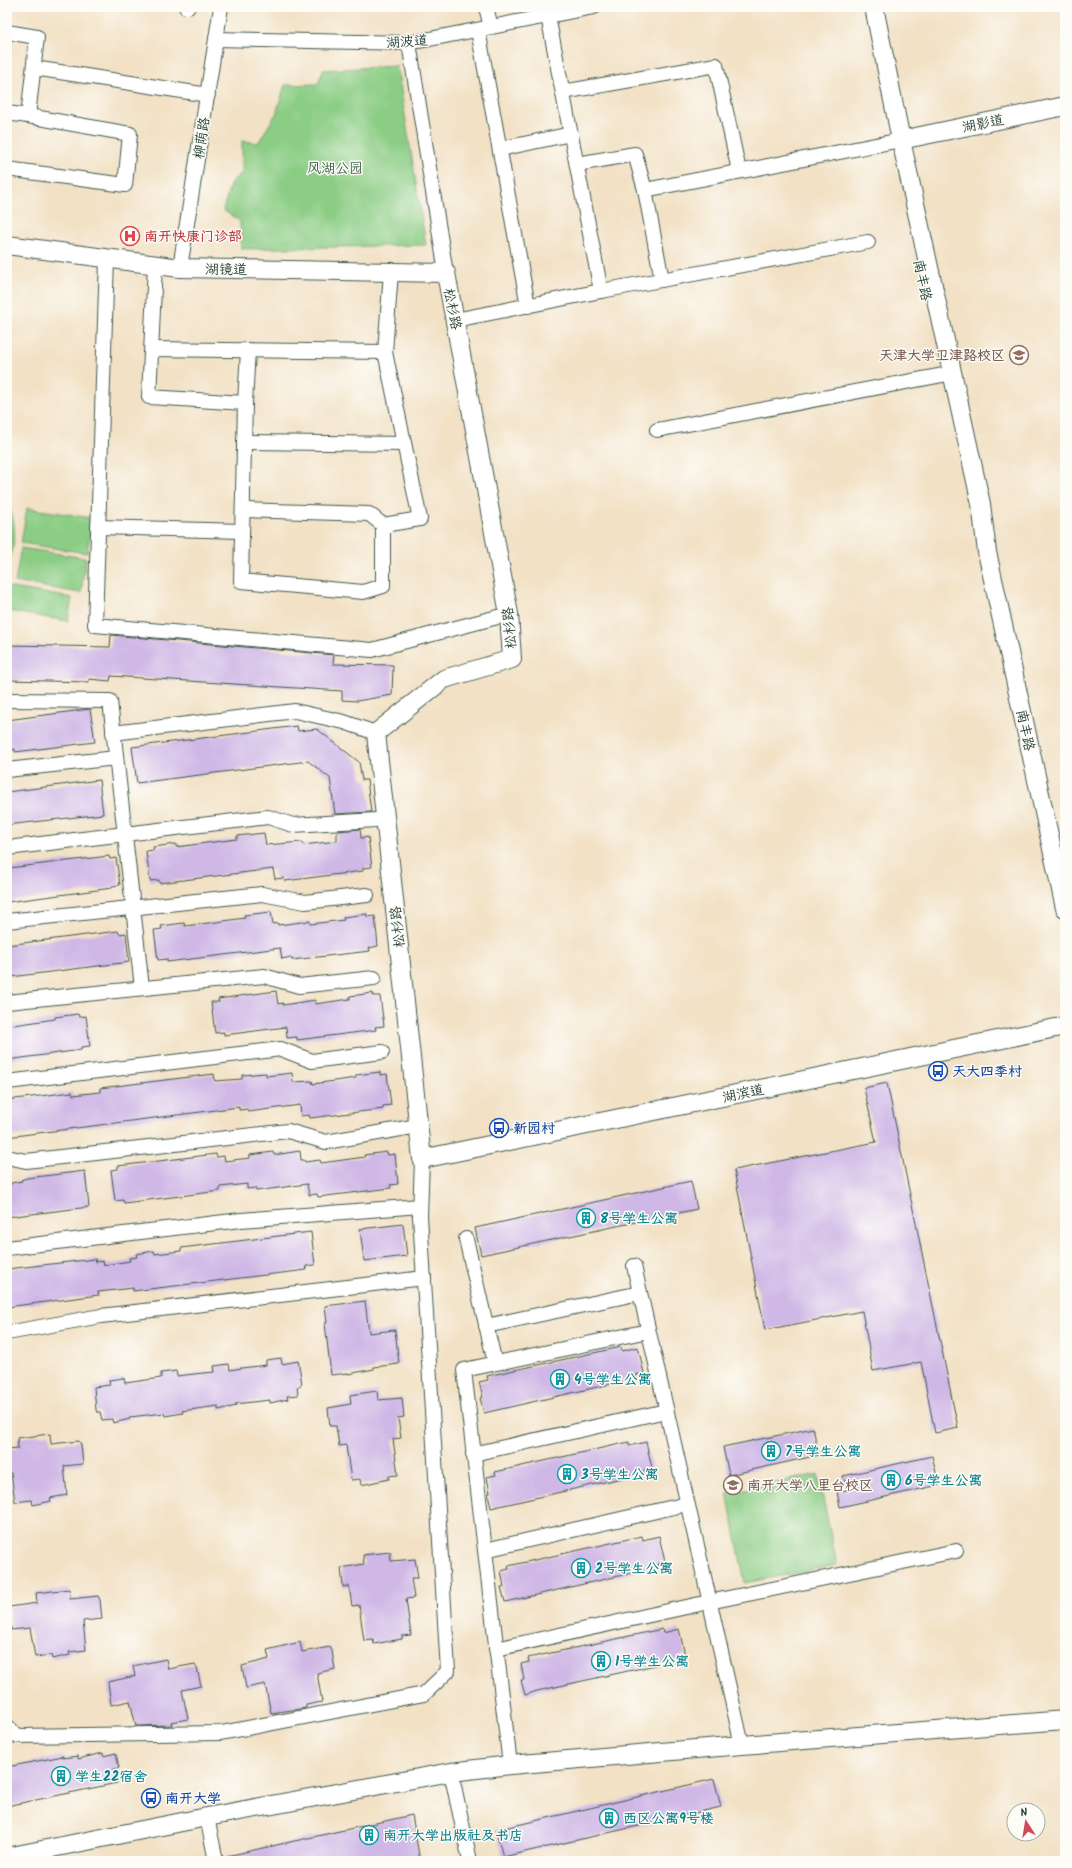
<svg xmlns="http://www.w3.org/2000/svg" width="1072" height="1868" font-family="Kalam,'LXGW WenKai TC',sans-serif">
  <style>
    .green { fill: #8ccd85; stroke: #56855c }
    .building { fill: #cfb7e6 }
    .lines { fill: none; stroke-linecap: round; stroke-linejoin: round }
    .minor-casing { stroke: #3f564a; stroke-width: 16 }
    .tertiary-casing { stroke: #3f564a; stroke-width: 20 }
    .minor { stroke: #fff; stroke-width: 14 }
    .tertiary { stroke: #fff; stroke-width: 18 }
    .labels { text-anchor: middle; stroke-width: 3; stroke-linejoin: round; paint-order: stroke }
    .street-label { font-size: 14px; fill: #1f3d34; stroke: #fdfcf7 }
    .park-label { font-size: 14px; fill: #3a6148; stroke: #fdfcf7 }
    .health-label { font-size: 14px; font-weight: bold; fill: #be3a42; stroke: #fdfcf7; text-anchor: start }
    .education-label { font-size: 14px; font-weight: bold; fill: #785e54; stroke: #fdfcf7; text-anchor: end }
    .transit-label { font-size: 14px; font-weight: bold; fill: #164399; stroke: #fdfcf7; text-anchor: start }
    .culture-label { font-size: 14px; font-weight: bold; fill: #0d838f; stroke: #fdfcf7; text-anchor: start }
  </style>
  <rect width="100%" height="100%" fill="#fdfcf7"/>
  <filter id="ink" filterUnits="userSpaceOnUse"><feTurbulence type="fractalNoise" baseFrequency=".025" numOctaves="2"/><feDisplacementMap in="SourceGraphic" scale="8" xChannelSelector="R" yChannelSelector="G"/><feConvolveMatrix kernelMatrix="1 2 1 2 8 2 1 2 1" color-interpolation-filters="sRGB"/></filter>
  <filter id="wash" filterUnits="userSpaceOnUse"><feTurbulence type="fractalNoise" baseFrequency=".012" numOctaves="4" result="noise"/><feDisplacementMap in="SourceGraphic" scale="16" xChannelSelector="R" yChannelSelector="G"/><feGaussianBlur stdDeviation="0.9" result="paint"/><feColorMatrix in="noise" values="0 0 0 0 0 0 0 0 0 0 0 0 0 0 0 0 0 1.4 0 .05"/><feComposite in="paint" operator="in"/></filter>
  <g filter="url(#wash)">
    <rect width="100%" height="100%" fill="#f2e1c5"/>
    <!-- green -->
    <g class="green">
      <path d="M397,66L426,245L241,249L240,221L223,210L231,182L242,173V141L258,143L276,114L285,85L318,84L323,70Z"/>
      <path d="M7,504C18,523 16,545 7,564Z"/>
      <path d="M27,508L92,518L87,553L21,543Z"/>
      <path d="M21,548L86,558L81,593L15,582Z"/>
      <path d="M7,587L72,598L68,621L7,611Z"/>
      <path d="M818,1474L837,1565L745,1583L727,1493Z"/>
    </g>
    <g id="blocks">
      <!-- building -->
      <g class="building">
        <path d="M111,635L334,655L333,664L393,665L392,695L357,701L342,700V691L111,676L110,681L89,679V682L7,680L8,645L110,647Z"/>
        <path d="M90,709L95,742L15,752V749L7,751V720Z"/>
        <path d="M297,726L298,731L317,729L359,762L362,780H367L371,812L335,814L330,778L308,761L137,783L132,747Z"/>
        <path d="M99,780L103,814L7,825V792Z"/>
        <path d="M360,829L361,838L368,837L372,867L363,868V871L285,881L284,878L275,879L273,869L159,883V880L150,881L146,851L154,850L153,847L176,844V847L237,839V836L264,833L266,845L302,842L303,845L337,841V831Z"/>
        <path d="M109,856L110,859L116,858L120,885L112,886V888L7,902V871L9,870V868Z"/>
        <path d="M271,912L273,924L278,923V925L310,921V924L344,920L343,917L367,914V917L375,916L378,946L369,948L370,951L292,960L291,957L282,959L280,948L167,962V959L158,960L154,930L162,929L161,926L184,923L185,926L216,922L245,918L244,915Z"/>
        <path d="M118,931L119,934L126,933L129,962L11,977L10,974L7,975V945Z"/>
        <path d="M276,991L278,1004L283,1003V1005L315,1000V1004L350,999V996L373,993V996H380L384,1026L375,1027L376,1030L297,1040V1037L287,1038L286,1027L224,1035V1032L215,1033L211,1002H219L218,999Z"/>
        <path d="M78,1014L79,1017L86,1016L90,1046L81,1047V1050L7,1060V1026L55,1019V1017Z"/>
        <path d="M380,1072V1075L387,1074L391,1105L383,1106V1109L310,1118L309,1115L301,1116L300,1105L248,1112L247,1109L239,1110V1107L7,1137V1100L72,1092L73,1095L100,1092V1088L214,1074L215,1081L242,1079V1075L266,1073V1076L292,1073L293,1082L312,1081L313,1084L356,1078V1075Z"/>
        <path d="M887,1083L958,1428L935,1433L921,1362L873,1371L862,1311L765,1330L734,1170L876,1142L864,1088Z"/>
        <path d="M300,1151L301,1160H304L305,1162L320,1160L321,1163L365,1157L364,1155L387,1152L388,1155L395,1154L398,1184L390,1185L391,1188L318,1197L317,1194L309,1195L307,1184L256,1191L255,1188L247,1189V1184L220,1187V1191L124,1203L123,1200L115,1201L111,1170L118,1169V1166L216,1154L217,1157L224,1156L225,1161L250,1158V1155L273,1152L274,1155Z"/>
        <path d="M85,1171L89,1207L7,1217V1185H11V1183L22,1181L21,1180L27,1178Z"/>
        <path d="M691,1181L697,1209L481,1255L475,1228Z"/>
        <path d="M403,1224L407,1256L364,1261L360,1229Z"/>
        <path d="M311,1232L315,1265L306,1266L307,1270L133,1291V1288L107,1291L98,1292L99,1295L7,1307V1269L95,1259L96,1262L103,1261L104,1265L130,1261L129,1258L137,1257L136,1254L154,1251L155,1254L181,1251V1248Z"/>
        <path d="M365,1301L369,1333L395,1330L399,1364L374,1367V1369L348,1374V1373L331,1375L325,1323H327L325,1306Z"/>
        <path d="M621,1347L622,1351L638,1347L644,1373L636,1375L637,1378L484,1413L480,1398L483,1397L479,1382L488,1380L487,1376Z"/>
        <path d="M281,1358L282,1364L298,1361L300,1371L302,1384L300,1385V1387H297L298,1395L287,1396L288,1399L270,1403V1400L235,1404L236,1406L218,1410V1406L182,1411L183,1413L165,1416L164,1413L130,1417V1419L113,1423L112,1419L102,1420L100,1412H97L96,1410L94,1387L110,1385L109,1380L124,1378L125,1383L161,1378V1373L176,1371L177,1376L203,1373L215,1372L214,1366L229,1364L230,1370L242,1368L266,1365V1360Z"/>
        <path d="M377,1391L378,1400L402,1398L404,1417L398,1418L401,1438L393,1439L398,1475L389,1476V1479L361,1485L360,1479L351,1480L346,1445L339,1446L336,1426H330L328,1408L351,1404L350,1395Z"/>
        <path d="M813,1428L819,1455L729,1475L723,1447Z"/>
        <path d="M50,1434L51,1444L79,1441L81,1445L83,1464L64,1466L67,1495L50,1498L51,1501L33,1505L32,1500L15,1502L11,1473H7V1449L18,1448L17,1438Z"/>
        <path d="M629,1442V1446L646,1442L652,1468L644,1470V1473L491,1508L488,1493H490L487,1477L496,1475L495,1472Z"/>
        <path d="M932,1456L939,1485L840,1507L837,1492L847,1490L843,1476Z"/>
        <path d="M642,1536L643,1540L659,1536L665,1562L657,1564L658,1567L505,1602L501,1587H504L501,1571L509,1569L508,1566Z"/>
        <path d="M390,1552L391,1561L415,1559L418,1578H411L414,1598L406,1599L411,1635L402,1636V1639L374,1644L373,1640L364,1641L359,1605L352,1606L349,1586L343,1587L341,1568L364,1564L363,1555Z"/>
        <path d="M69,1589L70,1599L98,1596L100,1600L102,1619L83,1621L86,1650L69,1652L70,1655L52,1659L51,1655L35,1657L30,1628L11,1630L9,1607L37,1603L36,1593Z"/>
        <path d="M662,1629L663,1633L679,1629L685,1655L677,1657L678,1660L537,1691L525,1695L521,1680H524L521,1664L529,1662L528,1658Z"/>
        <path d="M300,1642L302,1652L330,1647L332,1651L335,1669L317,1673L322,1702L306,1705V1708L271,1713L265,1684L246,1688L242,1666L269,1659L267,1650Z"/>
        <path d="M166,1659L168,1669L195,1664L197,1668L201,1686L182,1690L188,1719L171,1722L172,1725L136,1726L130,1701L111,1705L108,1682L135,1676L133,1666Z"/>
        <path d="M103,1753V1756L116,1753L119,1768L114,1769L117,1783L7,1806V1767L63,1756V1758L78,1756V1759Z"/>
        <path d="M714,1779L721,1807L503,1857L496,1830Z"/>
        <path d="M412,1815L420,1861H228L227,1856Z"/>
      </g>
    </g>
  </g>
  <g filter="url(#ink)">
    <use href="#blocks" fill-opacity="0" stroke="#3f564a" stroke-width="1"/>
    <g class="lines">
      <defs>
        <g id="minor">
          <path d="M186,7H188"/>
          <path d="M486,7L491,27"/>
          <path d="M478,30L528,306"/>
          <path d="M7,32L37,37L28,116L130,134L125,185L7,169"/>
          <path d="M216,39L409,43L594,7"/>
          <path d="M409,43L446,273"/>
          <path d="M34,68L208,95"/>
          <path d="M563,92L716,65L739,171"/>
          <path d="M7,113L28,116"/>
          <path d="M500,149L571,134"/>
          <path d="M577,164L635,154L645,190L662,280"/>
          <path d="M645,190L901,140"/>
          <path d="M107,259L95,625L372,650L509,614"/>
          <path d="M155,265L149,397L245,403L241,581L363,592L383,586V525L420,519L385,352L391,272"/>
          <path d="M180,268L221,7"/>
          <path d="M601,291L868,242"/>
          <path d="M455,320L601,291L548,16"/>
          <path d="M152,349L385,352"/>
          <path d="M245,403L248,350"/>
          <path d="M657,430L953,373"/>
          <path d="M244,442L404,444"/>
          <path d="M243,510L369,514L383,525"/>
          <path d="M98,527L242,531"/>
          <path d="M7,700L110,701L142,988"/>
          <path d="M113,733L295,711L344,722L376,733"/>
          <path d="M7,770L116,758"/>
          <path d="M7,848L268,817L293,825L376,820"/>
          <path d="M7,921L262,894L305,902L367,895"/>
          <path d="M7,1002L264,976L299,986L374,978"/>
          <path d="M7,1082L281,1049L312,1061L382,1052"/>
          <path d="M7,1157L26,1161L288,1131L326,1142L418,1126"/>
          <path d="M466,1239L495,1363"/>
          <path d="M7,1248L241,1220L420,1206"/>
          <path d="M634,1266L742,1745"/>
          <path d="M486,1326L640,1293"/>
          <path d="M7,1333L101,1316L424,1278"/>
          <path d="M473,1454L666,1411"/>
          <path d="M485,1550L687,1504"/>
          <path d="M496,1649L709,1602L956,1551"/>
          <path d="M7,1726L17,1736L221,1733L424,1694L448,1671L420,1216L422,1159"/>
          <path d="M510,1765L464,1370L648,1331"/>
          <path d="M451,1772L470,1861"/>
          <path d="M207,1817L216,1861"/>
        </g>
        <g id="tertiary">
          <path d="M874,7L901,140L981,504L987,552L1065,908"/>
          <path d="M901,140L1065,106"/>
          <path d="M7,245L180,268L446,273L509,614L512,659L444,679L376,733L422,1159L1065,1026"/>
          <path d="M7,1857L207,1817L451,1772L510,1765L742,1745L1065,1720"/>
        </g>
      </defs>
      <!-- minor casing -->
      <use href="#minor" class="minor-casing"/>
      <!-- tertiary casing -->
      <use href="#tertiary" class="tertiary-casing"/>
      <!-- minor -->
      <use href="#minor" class="minor"/>
      <!-- tertiary -->
      <use href="#tertiary" class="tertiary"/>
    </g>
  </g>
  <!-- icons -->
  <defs>
    <symbol id="hospital-ring" viewBox="-11 -11 22 22"><circle r="9.5" fill="#fdfcf7" stroke="#e0444e" stroke-width="1.5"/><path d="M-5-5h3v3.5h4V-5h3V5h-3V1.5h-4V5h-3Z" fill="#e0444e"/></symbol>
    <symbol id="university-ring" viewBox="-11 -11 22 22"><circle r="9.5" fill="#fdfcf7" stroke="#8d6e63" stroke-width="1.5"/><path d="M0-5L7-2L0 1L-7-2ZM-4 1L0 2.5L4 1V4Q0 6-4 4Z" fill="#8d6e63"/></symbol>
    <symbol id="bus-ring" viewBox="-11 -11 22 22"><circle r="9.5" fill="#fdfcf7" stroke="#1a4fb4" stroke-width="1.5"/><path d="M-5-6H5V4H4V6H2V4H-2V6H-4V4H-5ZM-3.5-4V0h7V-4ZM-3.5 1.2v1.5H-2V1.2ZM2 1.2v1.5H3.5V1.2Z" fill="#1a4fb4"/></symbol>
    <symbol id="building-ring" viewBox="-11 -11 22 22"><circle r="9.5" fill="#fdfcf7" stroke="#0f9aa8" stroke-width="1.5"/><path d="M-4-6H4V6H1V3H-1V6H-4ZM-2.5-4.3h1.7v1.8h-1.7ZM.8-4.3h1.7v1.8H.8ZM-2.5-1h1.7V.8h-1.7ZM.8-1h1.7V.8H.8Z" fill="#0f9aa8"/></symbol>
  </defs>
  <g fill-rule="evenodd">
    <use href="#hospital-ring" x="119" y="225" width="22" height="22"/>
    <use href="#university-ring" x="1008" y="344" width="22" height="22"/>
    <use href="#bus-ring" x="927" y="1060" width="22" height="22"/>
    <use href="#bus-ring" x="488" y="1117" width="22" height="22"/>
    <use href="#building-ring" x="575" y="1207" width="22" height="22"/>
    <use href="#building-ring" x="549" y="1368" width="22" height="22"/>
    <use href="#building-ring" x="760" y="1440" width="22" height="22"/>
    <use href="#building-ring" x="556" y="1463" width="22" height="22"/>
    <use href="#building-ring" x="880" y="1469" width="22" height="22"/>
    <use href="#university-ring" x="722" y="1474" width="22" height="22"/>
    <use href="#building-ring" x="570" y="1557" width="22" height="22"/>
    <use href="#building-ring" x="590" y="1650" width="22" height="22"/>
    <use href="#building-ring" x="50" y="1765" width="22" height="22"/>
    <use href="#bus-ring" x="140" y="1787" width="22" height="22"/>
    <use href="#building-ring" x="598" y="1807" width="22" height="22"/>
    <use href="#building-ring" x="358" y="1824" width="22" height="22"/>
  </g>
  <g class="labels">
    <!-- street labels -->
    <g class="street-label">
      <text transform="translate(407 41) rotate(-4)" y="5">湖波道</text>
      <text transform="translate(983 123) rotate(-11)" y="5">湖影道</text>
      <text transform="translate(201 138) rotate(-81)" y="5">柳荫路</text>
      <text transform="translate(226 269) rotate(1)" y="5">湖镜道</text>
      <text transform="translate(923 280) rotate(78)" y="5">南丰路</text>
      <text transform="translate(453 309) rotate(79)" y="5">松杉路</text>
      <text transform="translate(509 628) rotate(-95)" y="5">松杉路</text>
      <text transform="translate(1026 730) rotate(78)" y="5">南丰路</text>
      <text transform="translate(397 927) rotate(-96)" y="5">松杉路</text>
      <text transform="translate(743 1093) rotate(-12)" y="5">湖滨道</text>
    </g>
    <!-- park labels -->
    <g class="park-label">
      <text x="335" y="173">风湖公园</text>
    </g>
    <!-- health labels -->
    <g class="health-label">
      <text x="144" y="241">南开快康门诊部</text>
    </g>
    <!-- education labels -->
    <g class="education-label">
      <text x="1005" y="360">天津大学卫津路校区</text>
      <text x="747" y="1490" text-anchor="start">南开大学八里台校区</text>
    </g>
    <!-- transit labels -->
    <g class="transit-label">
      <text x="952" y="1076">天大四季村</text>
      <text x="513" y="1133">新园村</text>
      <text x="165" y="1803">南开大学</text>
    </g>
    <!-- culture labels -->
    <g class="culture-label">
      <text x="600" y="1223">8号学生公寓</text>
      <text x="574" y="1384">4号学生公寓</text>
      <text x="785" y="1456">7号学生公寓</text>
      <text x="581" y="1479">3号学生公寓</text>
      <text x="905" y="1485">6号学生公寓</text>
      <text x="595" y="1573">2号学生公寓</text>
      <text x="615" y="1666">1号学生公寓</text>
      <text x="75" y="1781">学生22宿舍</text>
      <text x="623" y="1823">西区公寓9号楼</text>
      <text x="383" y="1840">南开大学出版社及书店</text>
    </g>
  </g>
  <!-- margin -->
  <rect width="1072" height="1868" fill="none" stroke="#fdfcf7" stroke-width="24"/>
  <!-- north arrow -->
  <g transform="translate(1026 1822) rotate(348)"><circle r="19" fill="#fdfcf7" stroke="#a4b0a9"/>
  <path d="M0-3L7 15L0 10L-7 15Z" fill="#d1495b"/>
  <text y="-6" font-size="11" font-weight="bold" text-anchor="middle" fill="#1f3d34">N</text>
  </g>
</svg>
